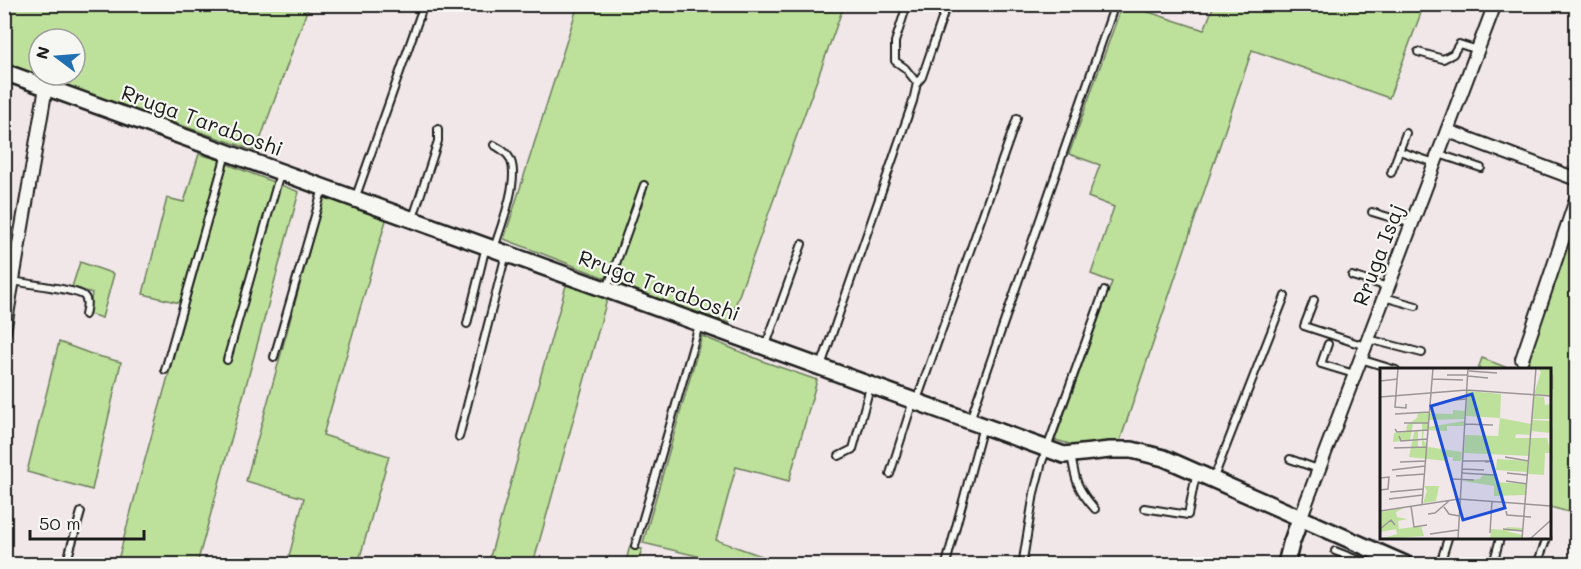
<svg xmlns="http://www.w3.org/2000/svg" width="1581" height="569" font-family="Mali,sans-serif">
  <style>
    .green { fill: #bde19b; stroke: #6c7e5c; stroke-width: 1.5; fill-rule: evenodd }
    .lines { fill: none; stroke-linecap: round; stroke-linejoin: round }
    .service-casing { stroke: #1c1c1c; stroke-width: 10 }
    .minor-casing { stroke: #1c1c1c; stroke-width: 16 }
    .tertiary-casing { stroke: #1c1c1c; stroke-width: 20 }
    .service { stroke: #f6f6f2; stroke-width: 6 }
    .minor { stroke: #f6f6f2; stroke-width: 12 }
    .tertiary { stroke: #f6f6f2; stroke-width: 15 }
    .labels { text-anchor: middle; stroke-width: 4.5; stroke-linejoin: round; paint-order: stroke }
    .street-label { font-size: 21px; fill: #1c1c1c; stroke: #f6f6f2 }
    .inset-road { fill: none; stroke: #9c9596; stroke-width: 1.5 }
    .view { fill: #1d4ed8; fill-opacity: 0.15; stroke: #1d4ed8; stroke-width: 3 }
    .inset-edge { fill: none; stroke: #1c1c1c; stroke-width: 3 }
  </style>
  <rect width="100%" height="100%" fill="#f1e6e8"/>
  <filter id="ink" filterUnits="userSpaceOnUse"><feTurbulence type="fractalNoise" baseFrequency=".0167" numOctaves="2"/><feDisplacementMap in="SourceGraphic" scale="12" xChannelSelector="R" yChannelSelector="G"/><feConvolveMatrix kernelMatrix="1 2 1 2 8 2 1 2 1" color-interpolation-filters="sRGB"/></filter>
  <g filter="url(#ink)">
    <!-- green -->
    <g class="green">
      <path d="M5,5H309L256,151L5,65ZM39,39H75V75H39Z"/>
      <path d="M578,5H844L729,323L660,299L504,239Z"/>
      <path d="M1122,5H1127L1204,30L1214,5H1424L1389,98L1252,50L1120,441L1077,446L1055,440L1112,282L1091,274L1114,207L1088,197L1100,165L1069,154Z"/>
      <path d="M199,154L220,160L180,303L143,294L167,198L184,202Z"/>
      <path d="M227,164L299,192L197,564H117L139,481Z"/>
      <path d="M324,197L387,217L323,435L389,456L358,564H287L304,498L246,481Z"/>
      <path d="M1572,230L1576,231V369L1575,373L1576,374V514L1550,507V370H1525Z"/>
      <path d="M80,262L114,274L102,318L89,314L92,293L72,287Z"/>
      <path d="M567,282L608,296L533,564H488Z"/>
      <path d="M702,336L765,362L817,380L789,481L736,467L716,540L770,559L768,564H708L710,559L643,543Z"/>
      <path d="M59,342L94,355L121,362L92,490L27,472Z"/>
      <path d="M1482,358L1510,369H1478Z"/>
      <path d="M630,546L642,549L637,564H625Z"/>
    </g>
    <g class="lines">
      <defs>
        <g id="service">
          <path d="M910,4L905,11L895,42V61L905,68L917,83"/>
          <path d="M1418,52L1443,59L1453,54L1459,44L1478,50"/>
          <path d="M494,145C501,149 508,153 511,161C519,181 501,227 494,248"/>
          <path d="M1399,151L1435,163"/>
          <path d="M1439,154L1481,168"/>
          <path d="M1391,173L1406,133"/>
          <path d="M355,199L424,4"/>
          <path d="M1372,212L1412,224"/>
          <path d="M413,218L438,141V129"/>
          <path d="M1352,276L1388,287"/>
          <path d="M13,281C26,284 77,289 84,296C89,301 86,309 85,315"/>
          <path d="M607,289L644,185"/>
          <path d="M1384,297L1416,306"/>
          <path d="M1314,300L1304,326L1365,346"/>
          <path d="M467,324L486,246"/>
          <path d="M1367,340L1376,341L1422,353"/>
          <path d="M1328,344L1321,364L1354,374"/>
          <path d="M766,345L802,244"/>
          <path d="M274,357L323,188"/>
          <path d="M1360,359L1396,370"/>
          <path d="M227,360L280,173"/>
          <path d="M821,366L913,101L917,83L922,77L947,4"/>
          <path d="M165,370L226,154"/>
          <path d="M917,400L1017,118"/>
          <path d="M970,420L1115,4"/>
          <path d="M459,437L506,254"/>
          <path d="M1071,454C1075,480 1077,489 1095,509"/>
          <path d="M839,456L853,449L870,387"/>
          <path d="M1290,459L1318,469"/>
          <path d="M890,474L913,401"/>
          <path d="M1213,480L1285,296"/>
          <path d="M1144,508L1188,515L1194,484L1197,474"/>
          <path d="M635,546L699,325"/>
          <path d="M1335,551L1368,564"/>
          <path d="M1023,560L1034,493L1042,462L1104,291"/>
          <path d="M66,564L81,512"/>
          <path d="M946,564L983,426"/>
          <path d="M1440,564L1448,538"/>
          <path d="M1493,564L1500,538"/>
          <path d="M1537,564L1547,538"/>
        </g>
        <g id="minor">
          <path d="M1448,131L1576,179"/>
          <path d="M4,332L46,87"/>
          <path d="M1522,359L1576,200"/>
          <path d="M1300,519L1495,4"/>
        </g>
        <g id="tertiary">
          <path d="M4,72L1064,455L1110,450H1132L1164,458L1405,564"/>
          <path d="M1286,564L1291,544L1300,519"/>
        </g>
      </defs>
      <!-- service casing -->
      <use href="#service" class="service-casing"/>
      <!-- minor casing -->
      <use href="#minor" class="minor-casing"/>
      <!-- tertiary casing -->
      <use href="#tertiary" class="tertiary-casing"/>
      <!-- service -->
      <use href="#service" class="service"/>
      <!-- minor -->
      <use href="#minor" class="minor"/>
      <!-- tertiary -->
      <use href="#tertiary" class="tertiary"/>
    </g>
  </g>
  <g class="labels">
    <!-- street labels -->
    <g class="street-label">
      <text transform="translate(202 121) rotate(20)" y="7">Rruga Taraboshi</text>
      <text transform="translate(1379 255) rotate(-69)" y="7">Rruga Isaj</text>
      <text transform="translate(659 286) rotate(20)" y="7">Rruga Taraboshi</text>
    </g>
  </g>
  <!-- overview -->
  <g transform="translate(1380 368)">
    <rect width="171" height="171" fill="#f1e6e8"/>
    <path d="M157,0H171V28L154,26L161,4ZM87,23L121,26L120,50L151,56L150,67L136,66L135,70H167L171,85H165L164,107L148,106L149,88L84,85L85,67L118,68L120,50L86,48ZM154,28L164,29L165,37L171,36V51H152ZM73,42L85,43L84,51L48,52V59L84,53V58H67V63L44,62L43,71L48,79L82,84L81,93H73V89H68L67,93L29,89L34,64L38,63V80L42,79V55L33,56L30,72L13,74L14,65L26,64L27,57L37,50L38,45L73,46ZM152,52L171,53V65L151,63ZM117,91L148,93L147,104L116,102ZM103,106L115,107V114L146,116L145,127L114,128V118L82,113L100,111ZM44,118H59L56,133L43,135L47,123ZM24,140L16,144L17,149L27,151L18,153L19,161L41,158L44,168L0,171L17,166L16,161L0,164V144ZM127,159L143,160V163H126L142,167V171H110L111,161L126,162Z" fill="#bde19b"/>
    <path class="inset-road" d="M18,0L15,39L26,40V36M89,3L117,5M67,7H88M88,8L108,10M52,11L83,12M0,13L18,11M0,29L87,22L171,28M65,33L86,31M15,46L49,44M24,55H49M85,56L113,57M15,61L17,64L48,62M19,68L21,73L47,71M14,80L47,79M125,89L149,93M82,93H113L105,94M20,94L46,93M82,101L104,102M12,102L45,98M81,105L115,107M127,105L147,107M16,108L45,106M0,110L9,109L8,121L0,122M72,111L94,112M126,113L147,116M10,124L43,121M9,131L43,127M42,136L53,0M31,138L34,159L47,157M64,139L69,146L79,148M0,143L79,131L171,138M126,143L127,147L151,149M48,146L55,145L70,132M0,161L11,152L15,157M123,161L143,163M110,165L112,133M50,166L78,162M78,171L88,0M142,171L156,0M150,171L171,152"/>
    <path class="view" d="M92,26L125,140L83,152L51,38Z"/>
    <rect width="171" height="171" class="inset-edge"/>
  </g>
  <!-- margin -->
  <rect width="1581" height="569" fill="none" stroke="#f6f6f2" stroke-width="24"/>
  <rect x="12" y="12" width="1557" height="545" fill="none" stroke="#1c1c1c" stroke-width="2" filter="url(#ink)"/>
  <!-- north arrow -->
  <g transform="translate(57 57) rotate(286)"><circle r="28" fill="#f6f6f2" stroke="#9f9f9c" stroke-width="1.5"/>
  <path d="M0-4.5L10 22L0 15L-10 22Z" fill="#1f6fb2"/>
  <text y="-9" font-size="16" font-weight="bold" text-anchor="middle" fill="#1c1c1c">N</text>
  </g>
  <!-- scale -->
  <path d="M30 530v9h114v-9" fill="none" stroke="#1c1c1c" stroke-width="3"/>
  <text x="39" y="530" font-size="18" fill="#1c1c1c" stroke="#f6f6f2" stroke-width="4.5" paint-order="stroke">50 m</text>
</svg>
